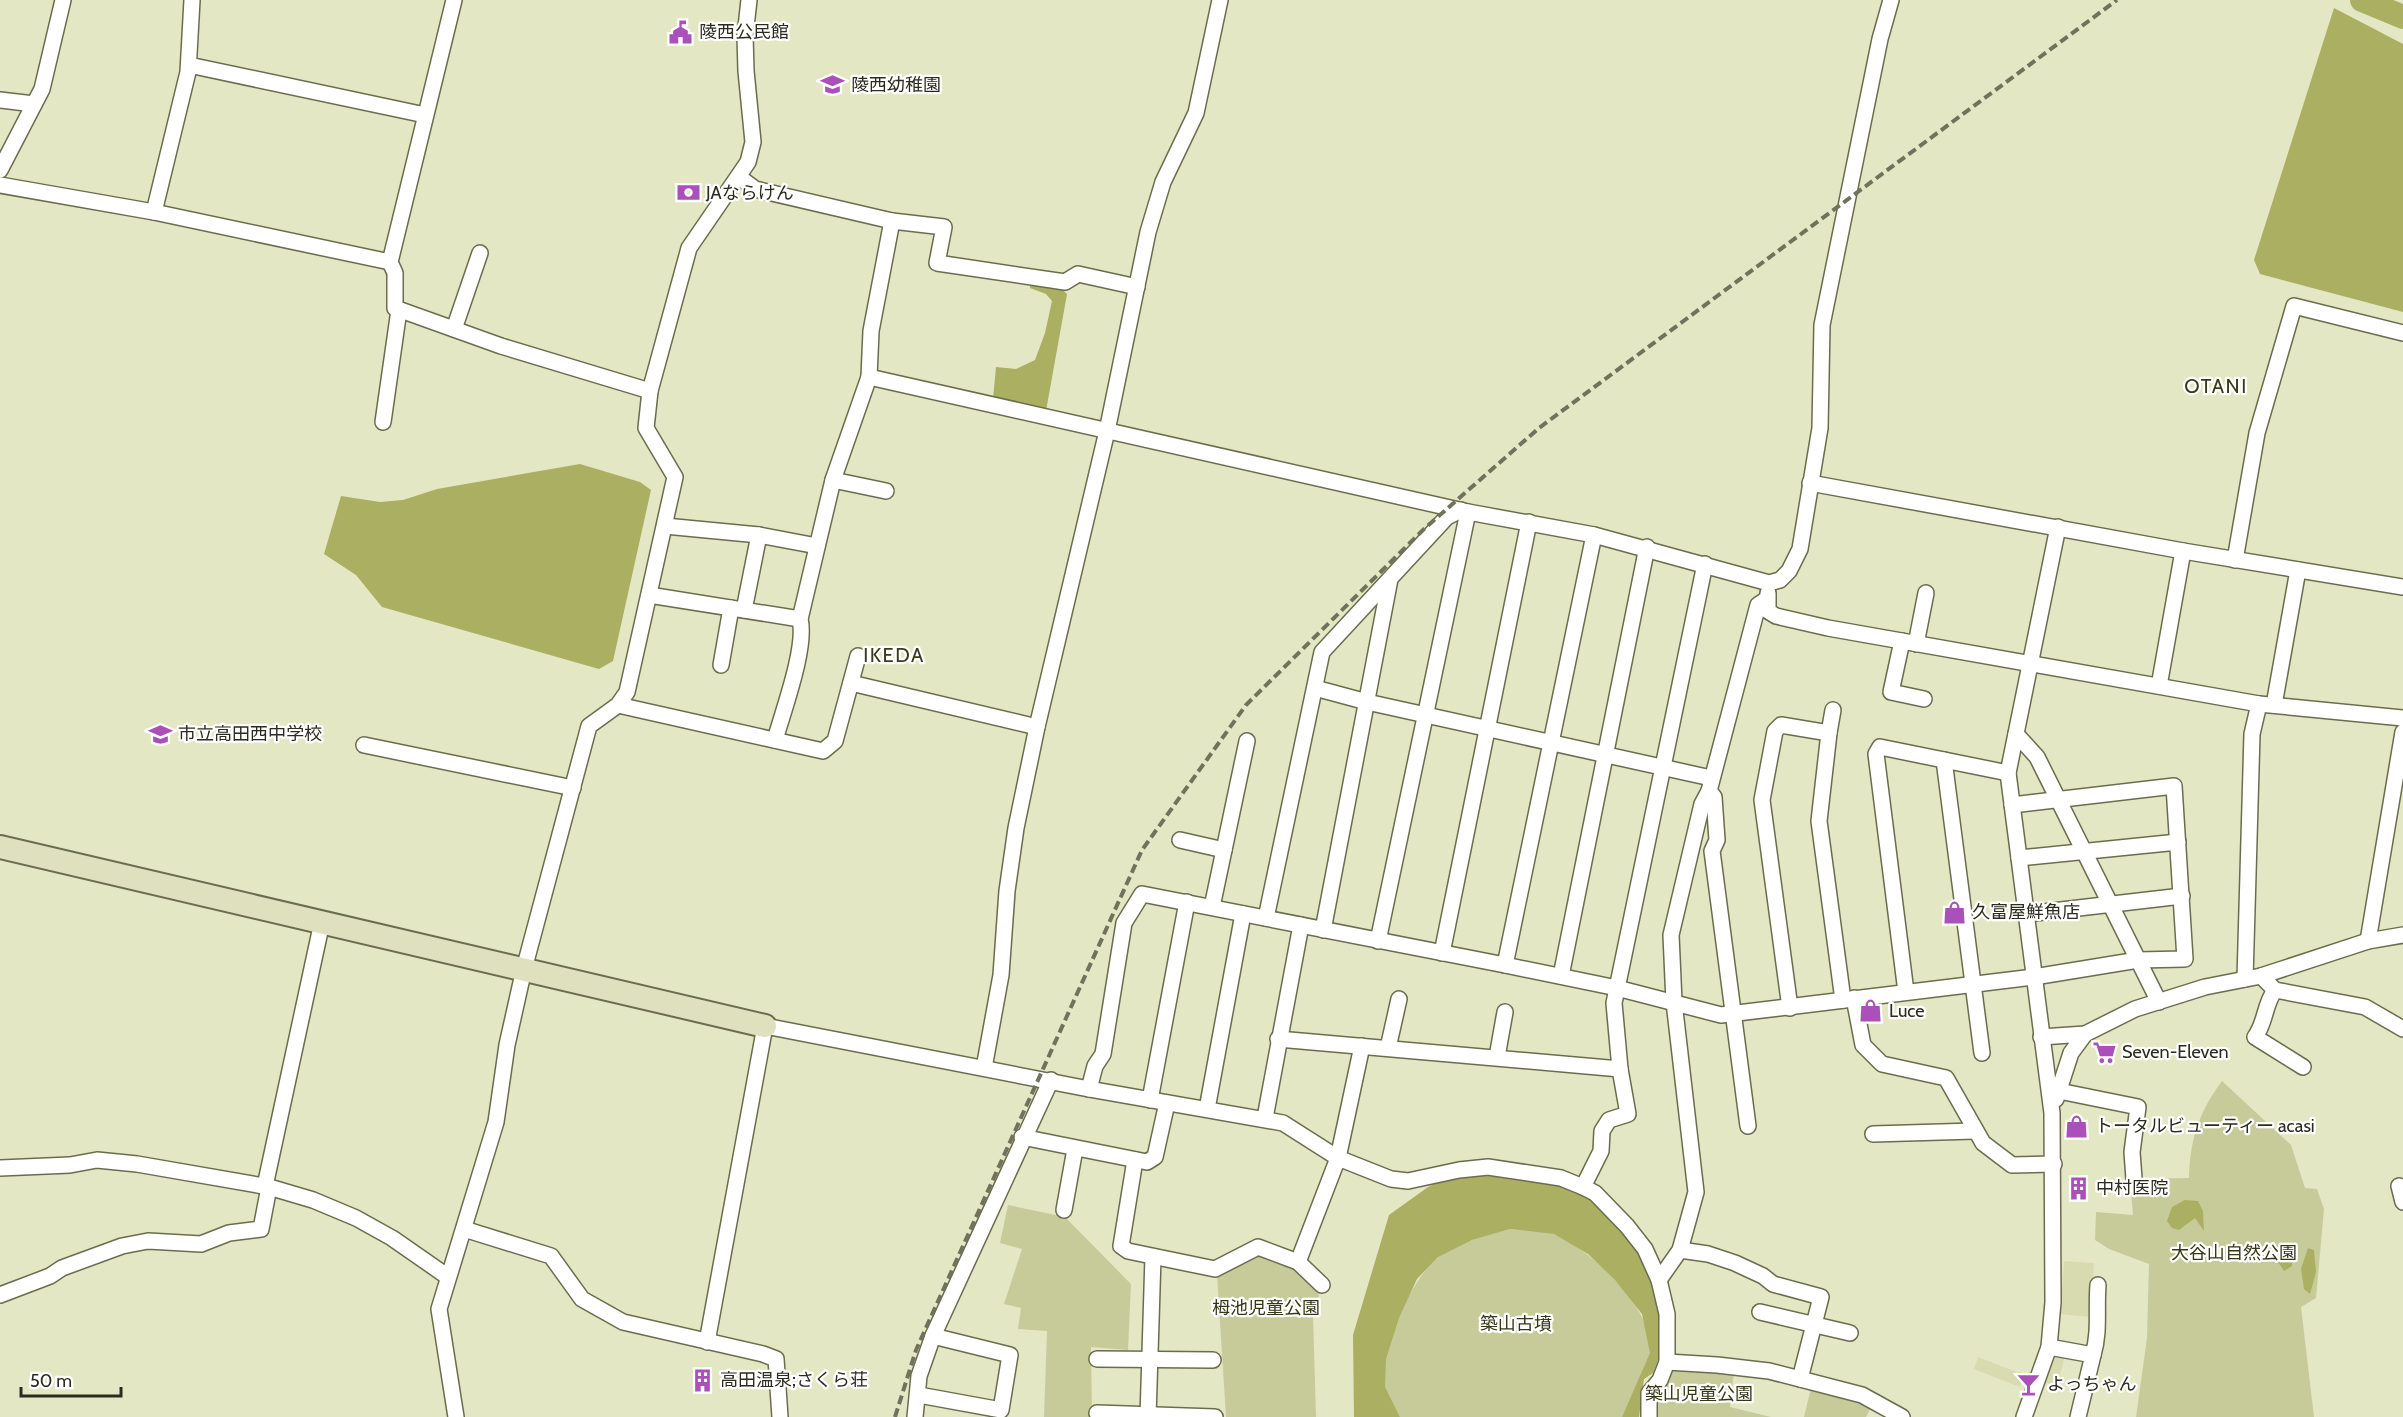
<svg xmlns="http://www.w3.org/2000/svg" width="2403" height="1417" font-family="Cabin,'Noto Sans JP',sans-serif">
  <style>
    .built { fill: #d7dbaf }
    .green { fill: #c7cb9a }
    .water { fill: #abaf61 }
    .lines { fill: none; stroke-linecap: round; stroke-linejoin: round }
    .river { stroke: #abaf61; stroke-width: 24 }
    .street-casing { stroke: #6a6d4d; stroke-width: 18 }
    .secondary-casing { stroke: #6a6d4d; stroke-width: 26 }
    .street { stroke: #fff; stroke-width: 15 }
    .secondary { stroke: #dfe0be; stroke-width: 22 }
    .rail { stroke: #70725c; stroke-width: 4; stroke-dasharray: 9 4.5; stroke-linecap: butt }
    .labels { text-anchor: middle; stroke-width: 4.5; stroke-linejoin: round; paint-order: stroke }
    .poi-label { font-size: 18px; fill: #2b2c1e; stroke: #fff; text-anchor: start }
    .park-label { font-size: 18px; fill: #353715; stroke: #fff }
    .neighbourhood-label { font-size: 20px; letter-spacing: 1.5px; fill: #393b1d; stroke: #fff }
  </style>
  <rect width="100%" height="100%" fill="#e4e7c3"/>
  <!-- built -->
  <g class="built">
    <path d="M2064,1261L2094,1263L2090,1317L2060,1314Z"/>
    <path d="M2054,1353L2065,1356L2057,1386L2046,1383Z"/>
    <path d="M1978,1357L2024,1375L2020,1387L1974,1369Z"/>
  </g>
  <!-- green -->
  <g class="green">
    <path d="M2222,1081L2291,1145L2305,1188L2317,1189L2324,1209L2316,1298L2301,1307L2314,1417H2136L2147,1338L2149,1264L2109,1249L2095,1240L2096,1212L2133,1215L2130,1179L2189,1178C2190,1139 2199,1112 2222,1081Z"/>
    <path d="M1008,1205L1065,1217L1131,1284L1128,1350L1091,1347L1092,1417H1044L1047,1331L1018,1329L1021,1308L1004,1304L1022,1249L1000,1243Z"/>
    <path d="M1510,1229C1524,1231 1543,1230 1556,1235C1593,1252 1655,1309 1650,1353C1648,1371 1630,1400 1622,1417H1400C1395,1408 1388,1398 1385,1388C1377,1354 1411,1280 1437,1258C1457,1242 1486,1236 1510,1229Z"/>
    <path d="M1254,1252C1282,1256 1303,1271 1319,1295L1313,1316L1316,1417H1226L1217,1274Z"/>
    <path d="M1671,1369L1734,1372L1730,1407L1771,1417H1651L1652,1398Z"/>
    <path d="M1811,1388L1845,1397L1870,1409L1866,1417H1804Z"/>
  </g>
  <!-- water -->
  <g class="water">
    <path d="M2334,8L2403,44V312L2260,274L2254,260Z"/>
    <path d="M1030,285L1062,289L1067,294L1046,411L993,399L996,367L1016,369L1035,360L1045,333L1052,301L1046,294L1030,288Z"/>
    <path d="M580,464L640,482L651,490L613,661L599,669L382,607L356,575L324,554L341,496L380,502L403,500L437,489Z"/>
    <path d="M1477,1174L1516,1175L1581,1189L1642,1251L1662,1303L1660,1355L1653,1373L1644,1379L1639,1417H1622L1650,1353L1642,1314L1615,1280L1588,1254L1554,1234L1510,1229L1472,1240L1438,1257L1417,1279L1399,1318L1386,1359L1385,1387L1400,1417H1354L1353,1335L1389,1215L1428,1187L1442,1180Z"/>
    <path d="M2185,1200L2198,1201L2203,1211L2204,1231L2195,1218L2179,1230L2172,1228L2167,1221L2172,1207Z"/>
    <path d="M2308,1248L2314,1250L2316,1272L2310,1294L2304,1289L2301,1269Z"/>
    <path d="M2287,1249L2293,1250L2292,1266L2284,1271L2278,1262Z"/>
  </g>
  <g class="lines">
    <!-- river -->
    <path class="river" d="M2362,0L2403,17"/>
    <defs>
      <g id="street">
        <path d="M454,0L390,262L395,273V308L501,346L650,391"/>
        <path d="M189,65L425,115"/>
        <path d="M0,100L34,104"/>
        <path d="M0,170L42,89L63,0"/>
        <path d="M739,177L755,189L892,221L871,331L869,377L833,480L800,619C807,647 783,711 775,740"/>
        <path d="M0,185L154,212L390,262"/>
        <path d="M154,212L188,72L192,0"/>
        <path d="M892,221L944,227L937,263L1065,282L1078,274L1137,287"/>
        <path d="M454,329L480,253"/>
        <path d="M869,377L1468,512L1594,535L1769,583L1780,580L1789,571L1800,549L1820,428L1822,325L1880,39L1891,0"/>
        <path d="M383,422L399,310"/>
        <path d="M833,480L886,491"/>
        <path d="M1810,483L2183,551L2403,587"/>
        <path d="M665,526L759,535L817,546"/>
        <path d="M2235,560L2257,433L2294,306L2403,333"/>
        <path d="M1768,593V611L1776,616L1828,628L2259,704L2403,718"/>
        <path d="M649,595L800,619"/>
        <path d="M744,610L759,535"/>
        <path d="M1902,641L1891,692L1924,699"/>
        <path d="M1916,644L1926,593"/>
        <path d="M721,665L731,608"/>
        <path d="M851,683L1037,727"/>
        <path d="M2159,686L2183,551"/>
        <path d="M1315,688L1367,702L1711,778"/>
        <path d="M618,705L823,751L835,741L858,656"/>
        <path d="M2274,705L2298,570"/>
        <path d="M1829,733L1833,710"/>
        <path d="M2016,734L2037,757L2159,1002"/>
        <path d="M364,745L573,788"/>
        <path d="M1944,760L1982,1053"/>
        <path d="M1709,791L1714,797L1717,840L1712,851L1748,1126"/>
        <path d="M1180,840L1224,850"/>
        <path d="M2019,858L2178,842"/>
        <path d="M1212,907L1247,741"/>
        <path d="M2027,914L2182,896"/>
        <path d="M1266,918L1322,652L1447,517L1461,510"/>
        <path d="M1323,930L1390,579"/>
        <path d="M1378,941L1468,512"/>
        <path d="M2368,941L2403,732"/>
        <path d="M1442,953L1529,522"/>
        <path d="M1505,965L1594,535"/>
        <path d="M1561,976L1647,547"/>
        <path d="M2261,976L2275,990L2365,1007L2403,1029"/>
        <path d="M2245,979L2252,734L2259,704"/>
        <path d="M2275,990C2264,1005 2266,1022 2255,1037L2303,1067"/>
        <path d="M1906,992L1876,754L1880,747L2008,773"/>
        <path d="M1854,998L1863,1045L1882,1064L1946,1078L1983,1143L2012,1165L2054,1164"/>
        <path d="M1790,1008L1762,800L1775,731L1781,725L1829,733L1819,821L1843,1000"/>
        <path d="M2041,1037L2085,1034L2135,1009L2205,987L2261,976L2368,941L2403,935"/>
        <path d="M1278,1039L1620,1069L1614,1003L1705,564"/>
        <path d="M1388,1048L1399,999"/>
        <path d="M1497,1057L1505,1012"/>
        <path d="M984,1068L1001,975L1007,891L1016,828L1037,727L1107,431L1148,232L1163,182L1196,113L1220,0"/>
        <path d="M1089,1089L1095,1066L1103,1054L1124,923L1142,894L1505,965L1617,988L1721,1015L2034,977L2138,960L2185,959L2174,786L2012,805"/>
        <path d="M2059,1091L2138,1107L2132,1152L2134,1179"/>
        <path d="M2056,1099L2071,1053L2085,1034"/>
        <path d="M1150,1100L1187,902"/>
        <path d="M1207,1109L1243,914"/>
        <path d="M1265,1118L1301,925"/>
        <path d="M1873,1134L1974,1131"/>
        <path d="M1022,1137L1147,1162L1155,1157L1167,1103"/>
        <path d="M1135,1160L1121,1246L1128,1251L1215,1269L1258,1247L1298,1262L1322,1285"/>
        <path d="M0,1168L70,1165L97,1160L137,1164L269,1187L313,1200L356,1218L392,1238L448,1277"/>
        <path d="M265,1186L322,922"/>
        <path d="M2399,1186L2403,1202"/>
        <path d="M1583,1187L1601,1151L1602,1131L1609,1120L1628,1114L1620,1069"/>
        <path d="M1064,1210L1075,1149"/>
        <path d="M464,1229L551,1256L582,1299L623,1322L763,1354L776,1359L780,1417"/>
        <path d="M1680,1250L1708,1254L1735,1263L1763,1276L1773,1284L1821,1297L1800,1379"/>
        <path d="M1298,1262L1338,1158L1362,1046"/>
        <path d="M1659,1280L1680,1250L1696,1192L1674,1002L1671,935L1702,804L1709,791L1758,605L1767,599"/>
        <path d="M0,1295L50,1276L62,1268L122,1246L148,1241L201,1244L229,1233L261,1229L269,1187"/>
        <path d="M1760,1312L1850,1333"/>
        <path d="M707,1342L765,1026L1089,1089L1283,1123L1338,1158L1391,1179L1408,1181L1459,1170L1488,1167L1561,1178L1583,1187L1595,1193L1627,1226L1645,1249L1659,1280L1667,1314V1362L1660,1380L1649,1393V1417"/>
        <path d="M2049,1347L2093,1355C2100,1332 2096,1309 2098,1285"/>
        <path d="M1097,1359L1213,1360"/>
        <path d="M1667,1362L1717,1365L1769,1371L1862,1395L1902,1417"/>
        <path d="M919,1395L1001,1410L1010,1355L933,1336"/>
        <path d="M1097,1413L1215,1417"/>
        <path d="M456,1417L439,1309L496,1122L507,1045L524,969L589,726L618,705L627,692L675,477L646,428L650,391L689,248L748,162L753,142L746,71L745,36L749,0"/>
        <path d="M915,1417L919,1376L933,1336L1051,1080"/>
        <path d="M1148,1417L1153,1257"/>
        <path d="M2024,1417L2049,1347L2053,1302L2052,1113L2008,773L2058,527"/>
        <path d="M2078,1417L2093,1355"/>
      </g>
      <path id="secondary" d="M0,847L765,1026"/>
    </defs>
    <!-- street casing -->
    <use href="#street" class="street-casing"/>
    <!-- secondary casing -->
    <use href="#secondary" class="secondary-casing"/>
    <!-- street -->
    <use href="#street" class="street"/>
    <!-- secondary -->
    <use href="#secondary" class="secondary"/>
    <!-- rail -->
    <path class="rail" d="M895,1417L916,1350L1142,850L1246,705L1424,529L1539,428L2117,0"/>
  </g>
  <!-- icons -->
  <defs>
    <symbol id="civic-bare" viewBox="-9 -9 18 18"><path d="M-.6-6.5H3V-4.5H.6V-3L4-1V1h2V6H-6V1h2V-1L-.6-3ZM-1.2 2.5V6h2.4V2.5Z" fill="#ab50bb" stroke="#fff" stroke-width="2.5" paint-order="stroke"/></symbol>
    <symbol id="school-bare" viewBox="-9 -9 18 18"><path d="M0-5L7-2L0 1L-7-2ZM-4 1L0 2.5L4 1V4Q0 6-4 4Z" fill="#ab50bb" stroke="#fff" stroke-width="2.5" paint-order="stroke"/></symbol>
    <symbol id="bank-bare" viewBox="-9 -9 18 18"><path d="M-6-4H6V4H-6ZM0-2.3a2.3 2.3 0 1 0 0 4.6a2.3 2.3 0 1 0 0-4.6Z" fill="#ab50bb" stroke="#fff" stroke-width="2.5" paint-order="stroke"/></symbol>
    <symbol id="shop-bare" viewBox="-9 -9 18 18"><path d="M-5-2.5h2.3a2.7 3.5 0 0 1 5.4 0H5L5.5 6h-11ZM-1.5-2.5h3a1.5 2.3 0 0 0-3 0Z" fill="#ab50bb" stroke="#fff" stroke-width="2.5" paint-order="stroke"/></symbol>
    <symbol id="supermarket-bare" viewBox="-9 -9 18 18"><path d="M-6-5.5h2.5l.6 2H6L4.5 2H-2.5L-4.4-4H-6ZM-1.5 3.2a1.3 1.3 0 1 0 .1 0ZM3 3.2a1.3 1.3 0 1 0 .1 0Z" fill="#ab50bb" stroke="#fff" stroke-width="2.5" paint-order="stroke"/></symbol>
    <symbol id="building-bare" viewBox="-9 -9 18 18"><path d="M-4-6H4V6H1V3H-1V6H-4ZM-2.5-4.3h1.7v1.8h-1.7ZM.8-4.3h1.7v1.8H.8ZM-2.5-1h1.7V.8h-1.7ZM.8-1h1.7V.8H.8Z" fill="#ab50bb" stroke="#fff" stroke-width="2.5" paint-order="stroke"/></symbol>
    <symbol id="bar-bare" viewBox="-9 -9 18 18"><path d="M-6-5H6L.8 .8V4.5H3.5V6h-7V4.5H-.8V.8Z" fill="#ab50bb" stroke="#fff" stroke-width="2.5" paint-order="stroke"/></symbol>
  </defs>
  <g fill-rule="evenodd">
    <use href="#civic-bare" x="664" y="16" width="33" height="33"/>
    <use href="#school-bare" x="816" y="68" width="33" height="33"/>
    <use href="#bank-bare" x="672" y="176" width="33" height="33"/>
    <use href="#school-bare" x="144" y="718" width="33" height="33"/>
    <use href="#shop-bare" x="1938" y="896" width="33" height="33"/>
    <use href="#shop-bare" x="1854" y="994" width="33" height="33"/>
    <use href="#supermarket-bare" x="2088" y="1036" width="33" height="33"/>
    <use href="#shop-bare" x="2060" y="1110" width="33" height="33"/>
    <use href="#building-bare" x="2062" y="1172" width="33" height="33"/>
    <use href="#building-bare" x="686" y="1364" width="33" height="33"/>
    <use href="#bar-bare" x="2012" y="1368" width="33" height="33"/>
  </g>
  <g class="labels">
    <!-- poi labels -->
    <g class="poi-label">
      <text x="699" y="38">陵西公民館</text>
      <text x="851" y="91">陵西幼稚園</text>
      <text x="706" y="199">JAならけん</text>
      <text x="178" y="740">市立高田西中学校</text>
      <text x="1972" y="918">久富屋鮮魚店</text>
      <text x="1889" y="1017">Luce</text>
      <text x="2122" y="1058">Seven-Eleven</text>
      <text x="2095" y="1132">トータルビューティー acasi</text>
      <text x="2096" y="1194">中村医院</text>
      <text x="720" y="1386">高田温泉;さくら荘</text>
      <text x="2047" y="1390">よっちゃん</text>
    </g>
    <!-- park labels -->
    <g class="park-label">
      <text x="2234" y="1259">大谷山自然公園</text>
      <text x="1266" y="1314">栂池児童公園</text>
      <text x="1516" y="1330">築山古墳</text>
      <text x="1699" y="1400">築山児童公園</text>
    </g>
    <!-- neighbourhood labels -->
    <g class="neighbourhood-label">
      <text x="2216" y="393">OTANI</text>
      <text x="894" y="662">IKEDA</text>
    </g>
  </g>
  <!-- scale -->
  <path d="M21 1387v9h100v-9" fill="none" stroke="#2b2c1e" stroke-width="3"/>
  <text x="30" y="1387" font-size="18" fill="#2b2c1e" stroke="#ffffff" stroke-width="4.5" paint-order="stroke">50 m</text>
</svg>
